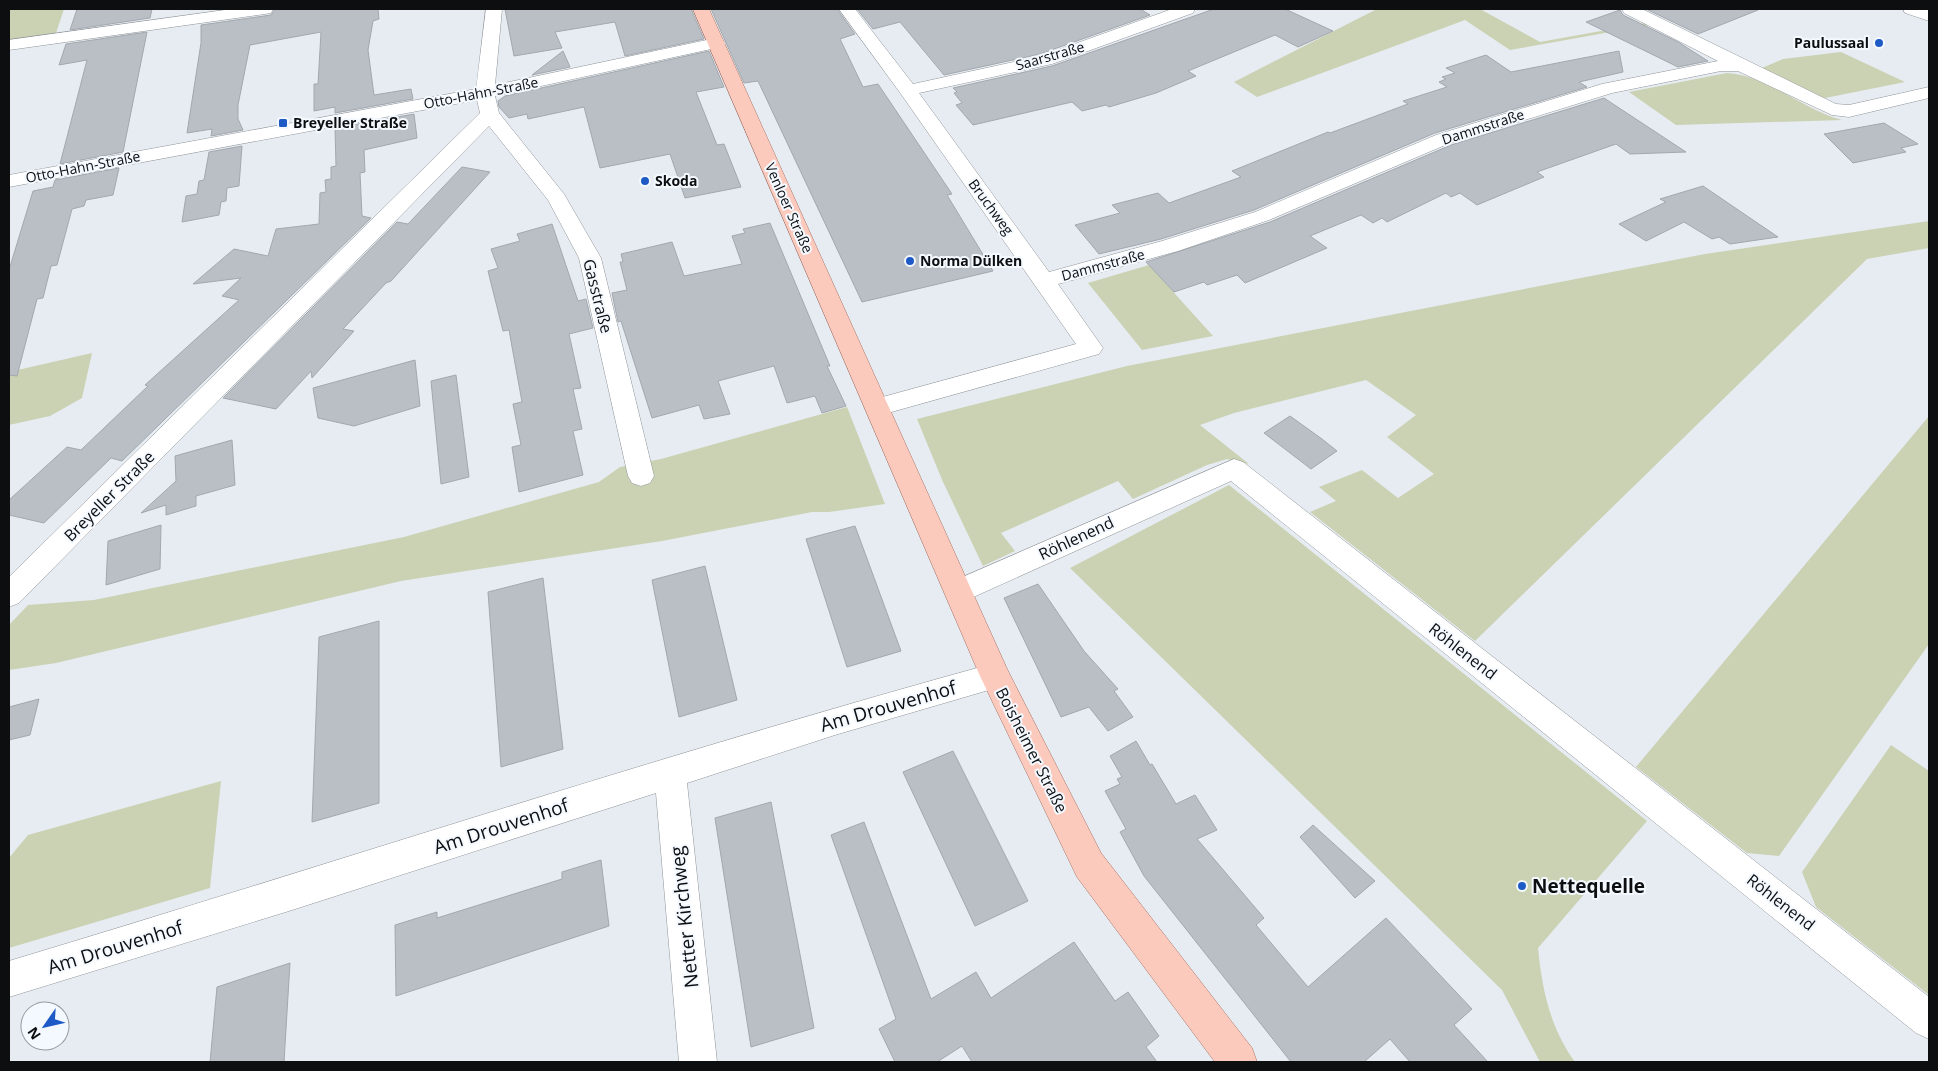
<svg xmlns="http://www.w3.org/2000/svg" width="1938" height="1071" font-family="'Open Sans',sans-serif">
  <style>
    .green { fill: #cad2b3 }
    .building { fill: #b9bfc4; stroke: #a2a8ad }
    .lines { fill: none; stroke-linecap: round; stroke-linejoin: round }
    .minor-casing { stroke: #8f9499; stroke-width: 1 }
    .major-casing { stroke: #a77164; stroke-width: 1 }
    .minor { fill: #fff; fill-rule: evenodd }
    .major { fill: #fccabd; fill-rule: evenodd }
    .poi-dot { fill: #1e5ac6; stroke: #f4f9ff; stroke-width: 2 }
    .labels { text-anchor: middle; stroke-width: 4; stroke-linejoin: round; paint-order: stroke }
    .far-poi-label { font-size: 14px; font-weight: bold; fill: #0c0e10; stroke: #f4f9ff; text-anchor: start }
    .far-street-label { font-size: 14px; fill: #0c0e10; stroke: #f4f9ff }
    .street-label { font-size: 16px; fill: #0c0e10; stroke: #f4f9ff }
    .near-street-label { font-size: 19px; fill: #0c0e10; stroke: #f4f9ff }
    .near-poi-label { font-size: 19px; font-weight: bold; fill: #0c0e10; stroke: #f4f9ff; text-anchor: start }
  </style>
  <rect width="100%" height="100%" fill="#e6ecf1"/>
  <!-- green -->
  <g class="green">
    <path d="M9,9H64L56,33L9,40Z"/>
    <path d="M1377,9H1480L1540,42L1651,22L1655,24L1510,50L1465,20L1257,97L1234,82Z"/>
    <path d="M1841,52L1905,82L1825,98L1817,96L1762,68L1783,59Z"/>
    <path d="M1727,73C1769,76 1802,109 1842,120L1676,125L1629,92Z"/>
    <path d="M1929,221V248L1867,259L1475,641L1310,512L1336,501L1319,487L1362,470L1398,498L1434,474L1387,437L1416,415L1366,380L1234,413L1200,425L1249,464L1227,459L1207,465L1133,499L1118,481L1001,533L1015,551L983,566L943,482L917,419L1127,366L1705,254Z"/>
    <path d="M1149,265L1213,336L1142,350L1088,283Z"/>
    <path d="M92,353L82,398L50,416L9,425V372Z"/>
    <path d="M847,407L885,504L829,512H812L662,541L401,581L56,663L9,670V625L28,605L94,600L404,537L599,482L620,467L661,459Z"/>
    <path d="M1929,416V644L1779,856L1747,853L1636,767Z"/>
    <path d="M1229,485L1647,821L1538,948C1542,989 1550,1028 1575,1062H1540L1502,990L1070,568Z"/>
    <path d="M1891,745L1929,771V995L1816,907L1802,872Z"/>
    <path d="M221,781L210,888L9,948V858L28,835Z"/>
  </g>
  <!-- building -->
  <g class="building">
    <path d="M77,9H152L150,18L70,30Z"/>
    <path d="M275,9H378L379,19L373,21L368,50L374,95L411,89L413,99L335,113V107L314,111V84H318L321,32L250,45L238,105V119L243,130L211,136L212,129L187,133L201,43V25L271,15Z"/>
    <path d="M505,9H691L704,39L625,56L615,22L555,32L562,48L514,56Z"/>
    <path d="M711,9H837L855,34L840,39L863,87L878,84L952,194L947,195L993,271L862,302L758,81L744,83Z"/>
    <path d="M857,9H1140L1150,15L1040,54L944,75L900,22L873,29Z"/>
    <path d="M1214,9H1285L1333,31L1298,47L1275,35L1188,71L1196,76L1156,93L1109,107L1106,105L1082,111L1072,102L973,125L956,105L962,103L954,93L957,92L953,88L1052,66Z"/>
    <path d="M1646,9H1758V10L1698,34Z"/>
    <path d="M1620,10L1623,15L1678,42L1708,61L1678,67L1586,22Z"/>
    <path d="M147,32L123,152L60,164L87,60L59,65L66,44Z"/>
    <path d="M563,51L570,67L532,75Z"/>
    <path d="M709,51L724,87L696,92L717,145L724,144L741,187L685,198L670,154L600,168L584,107L528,119L527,114L509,118L499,107L498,101L505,96Z"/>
    <path d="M1619,51L1623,72L1579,82L1587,87L1435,133L1254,210L1161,239L1099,254L1075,225L1120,213L1112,205L1158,193L1169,203L1241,177L1232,171L1328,132L1330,133L1408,104L1403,101L1447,87L1439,82L1446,79L1442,77L1455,73L1446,68L1486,55L1511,72Z"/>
    <path d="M1604,98L1686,152L1630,154L1616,144L1537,172L1544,177L1477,205L1460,193L1451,197L1446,193L1387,222L1382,218L1373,223L1361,215L1310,236L1327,248L1245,283L1237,275L1207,285L1204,282L1174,292L1146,262L1270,222L1451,145Z"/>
    <path d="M414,114L417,138L364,150L365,172L360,173L362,216L371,218L122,461L111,458L44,523L9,515V500L67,447L81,450L148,386L145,385L239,300L222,296L241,278L193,284L234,249L268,256L276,229L319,224L320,193L326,192L325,180L331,179V167L336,166L335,128Z"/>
    <path d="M1884,123L1918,144L1901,148L1906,152L1853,163L1824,134Z"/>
    <path d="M242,146L239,186L227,188L226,201L221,202L219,215L182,222L186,196L197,194L199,181L204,180L209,152Z"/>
    <path d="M462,167L490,172L391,281L386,283L343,329L354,331L312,378L311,371L276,409L223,398L397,222L408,224Z"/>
    <path d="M119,168L113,195L86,200L84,206L72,209L57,265L51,266L43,298L37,299L17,376L9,375V270L33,191L53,187L55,180Z"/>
    <path d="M1703,186L1778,237L1730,244L1719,237L1712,239L1684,222L1646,241L1619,224L1666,202L1660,199Z"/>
    <path d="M770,223L830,366H827L846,406L822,413L815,396L787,403L774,366L718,381L730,414L704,419L699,405L652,418L621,321L618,322L612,293L627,290L620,262H623L621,254L672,242L684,276L742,264L732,236L745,233L743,229Z"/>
    <path d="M552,224L578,301L586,299L593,328L569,334L581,388L573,389L582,429L573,431L583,475L519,492L512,447L521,445L513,404L522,402L509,330L503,331L488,271L498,268L491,249L520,241L517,234Z"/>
    <path d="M415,360L420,406L354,426L318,418L313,388Z"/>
    <path d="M456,375L469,477L441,484L431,381Z"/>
    <path d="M1290,416L1322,439L1337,451L1311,469L1264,433Z"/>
    <path d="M232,440L235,485L196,496V506L166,515V505L141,513L176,481L175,456Z"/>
    <path d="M161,525L160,569L106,585L108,541Z"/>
    <path d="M855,526L901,651L847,667L806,539Z"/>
    <path d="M705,566L737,700L679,717L652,580Z"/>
    <path d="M543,578L563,749L501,767L488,592Z"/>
    <path d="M1038,584L1084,651L1118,689L1114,691L1133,717L1108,731L1089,707L1061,717L1004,598Z"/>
    <path d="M379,621V803L312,822L319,637Z"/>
    <path d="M39,699L30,735L9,740V707Z"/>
    <path d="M1136,741L1150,765L1152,764L1176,804L1195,795L1217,830L1197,839L1264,918L1256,925L1308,987L1386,918L1472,1009L1454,1025L1488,1062H1410L1390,1039L1364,1062H1291L1144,876L1120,832L1126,829L1105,791L1120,784L1117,779L1122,777L1110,756Z"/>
    <path d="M953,751L1028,901L975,926L903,772Z"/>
    <path d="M771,802L814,1028L751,1047L715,818Z"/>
    <path d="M864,822L931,999L976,972L991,998L1074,942L1115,1001L1128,992L1159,1036L1146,1047L1157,1062H972L962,1046L937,1062H895L879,1029L896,1019L831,835Z"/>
    <path d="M1313,825L1375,881L1355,898L1300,837Z"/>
    <path d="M601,860L609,926L396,996L395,925L437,912V918L562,879V872Z"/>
    <path d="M290,963L284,1062H210L217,987Z"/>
  </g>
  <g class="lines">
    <defs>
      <g id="minor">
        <path d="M232,9H273L271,13L265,14L9,50V40Z"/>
        <path d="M486,9H502L495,85L716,38L722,39L725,43L722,47L716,48L495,96L499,113L564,194L601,258L654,476L650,483L641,486L632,483L628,476L579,258L548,200L489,126L19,603L9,607V577L480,113L477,100L9,187V175L476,89Z"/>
        <path d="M839,9H855L913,84L1041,56L1172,9H1195L1193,13L1052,64L919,93L1049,272L1162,241L1255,212L1436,135L1602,84L1718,61L1624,13L1622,9H1642L1836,104L1849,105L1929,87V98L1849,117L1832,115L1738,71H1721L1612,93L1450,143L1269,220L1178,251L1058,284L1103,348L1099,354L877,416L868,413L865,407L868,401L1076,344L901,94Z"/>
        <path d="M1903,9L1929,10V21L1905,13Z"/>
        <path d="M1234,459L1243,462L1929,997V1039L1916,1033L1231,481L969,599L959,603L949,599L945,591L949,583Z"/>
        <path d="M995,663L1006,667L1010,676L1006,685L835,735L687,783L717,1062H679L656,793L289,911L9,997V961C338,862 664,754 995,663Z"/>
      </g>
      <path id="major" d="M693,9H709L1008,671L1101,853L1252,1048L1257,1062H1215L1077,877L980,676Z"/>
    </defs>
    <!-- minor casing -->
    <use href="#minor" class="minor-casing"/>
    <!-- major casing -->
    <use href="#major" class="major-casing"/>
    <!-- minor -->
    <use href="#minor" class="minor"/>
    <!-- major -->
    <use href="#major" class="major"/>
  </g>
  <!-- markers -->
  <g class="poi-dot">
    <circle cx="1879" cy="43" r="5"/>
    <rect x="278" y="118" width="10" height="10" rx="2.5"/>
    <circle cx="645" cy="181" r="5"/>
    <circle cx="910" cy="261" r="5"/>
    <circle cx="1522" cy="886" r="5"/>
  </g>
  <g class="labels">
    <!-- far-poi labels -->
    <g class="far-poi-label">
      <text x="1869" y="48" text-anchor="end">Paulussaal</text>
      <text x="293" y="128">Breyeller Straße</text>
      <text x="655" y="186">Skoda</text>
      <text x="920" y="266">Norma Dülken</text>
    </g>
    <!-- far-street labels -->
    <g class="far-street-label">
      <text transform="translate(1050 56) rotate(-16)" y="5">Saarstraße</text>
      <text transform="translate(481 93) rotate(-11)" y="5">Otto-Hahn-Straße</text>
      <text transform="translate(1483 127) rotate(-18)" y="5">Dammstraße</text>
      <text transform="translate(83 167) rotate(-11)" y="5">Otto-Hahn-Straße</text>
      <text transform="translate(991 207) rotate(54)" y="5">Bruchweg</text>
      <text transform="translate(789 208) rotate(66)" y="5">Venloer Straße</text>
      <text transform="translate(1103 265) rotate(-15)" y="5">Dammstraße</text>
    </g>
    <!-- street labels -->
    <g class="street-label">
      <text transform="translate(598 296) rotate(76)" y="6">Gasstraße</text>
      <text transform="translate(109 496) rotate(-45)" y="6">Breyeller Straße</text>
      <text transform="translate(1076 538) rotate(-25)" y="6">Röhlenend</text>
      <text transform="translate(1463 651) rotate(38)" y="6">Röhlenend</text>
      <text transform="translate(1032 750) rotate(63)" y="6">Boisheimer Straße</text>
      <text transform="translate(1781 902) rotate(38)" y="6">Röhlenend</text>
    </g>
    <!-- near-street labels -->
    <g class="near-street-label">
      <text transform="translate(888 706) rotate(-16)" y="7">Am Drouvenhof</text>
      <text transform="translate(501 826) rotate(-18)" y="7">Am Drouvenhof</text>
      <text transform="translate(684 917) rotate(-96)" y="7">Netter Kirchweg</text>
      <text transform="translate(115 947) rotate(-17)" y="7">Am Drouvenhof</text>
    </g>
    <!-- near-poi labels -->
    <g class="near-poi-label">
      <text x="1532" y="893">Nettequelle</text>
    </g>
  </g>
  <!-- border -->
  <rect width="1938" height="1071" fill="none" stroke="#0c0e10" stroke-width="20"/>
  <!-- north arrow -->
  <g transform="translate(45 1026) rotate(236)"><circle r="24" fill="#f4f9ff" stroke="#979b9f"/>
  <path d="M0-4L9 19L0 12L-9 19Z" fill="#1e5ac6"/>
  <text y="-8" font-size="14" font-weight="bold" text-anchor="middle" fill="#0c0e10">N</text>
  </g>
</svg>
